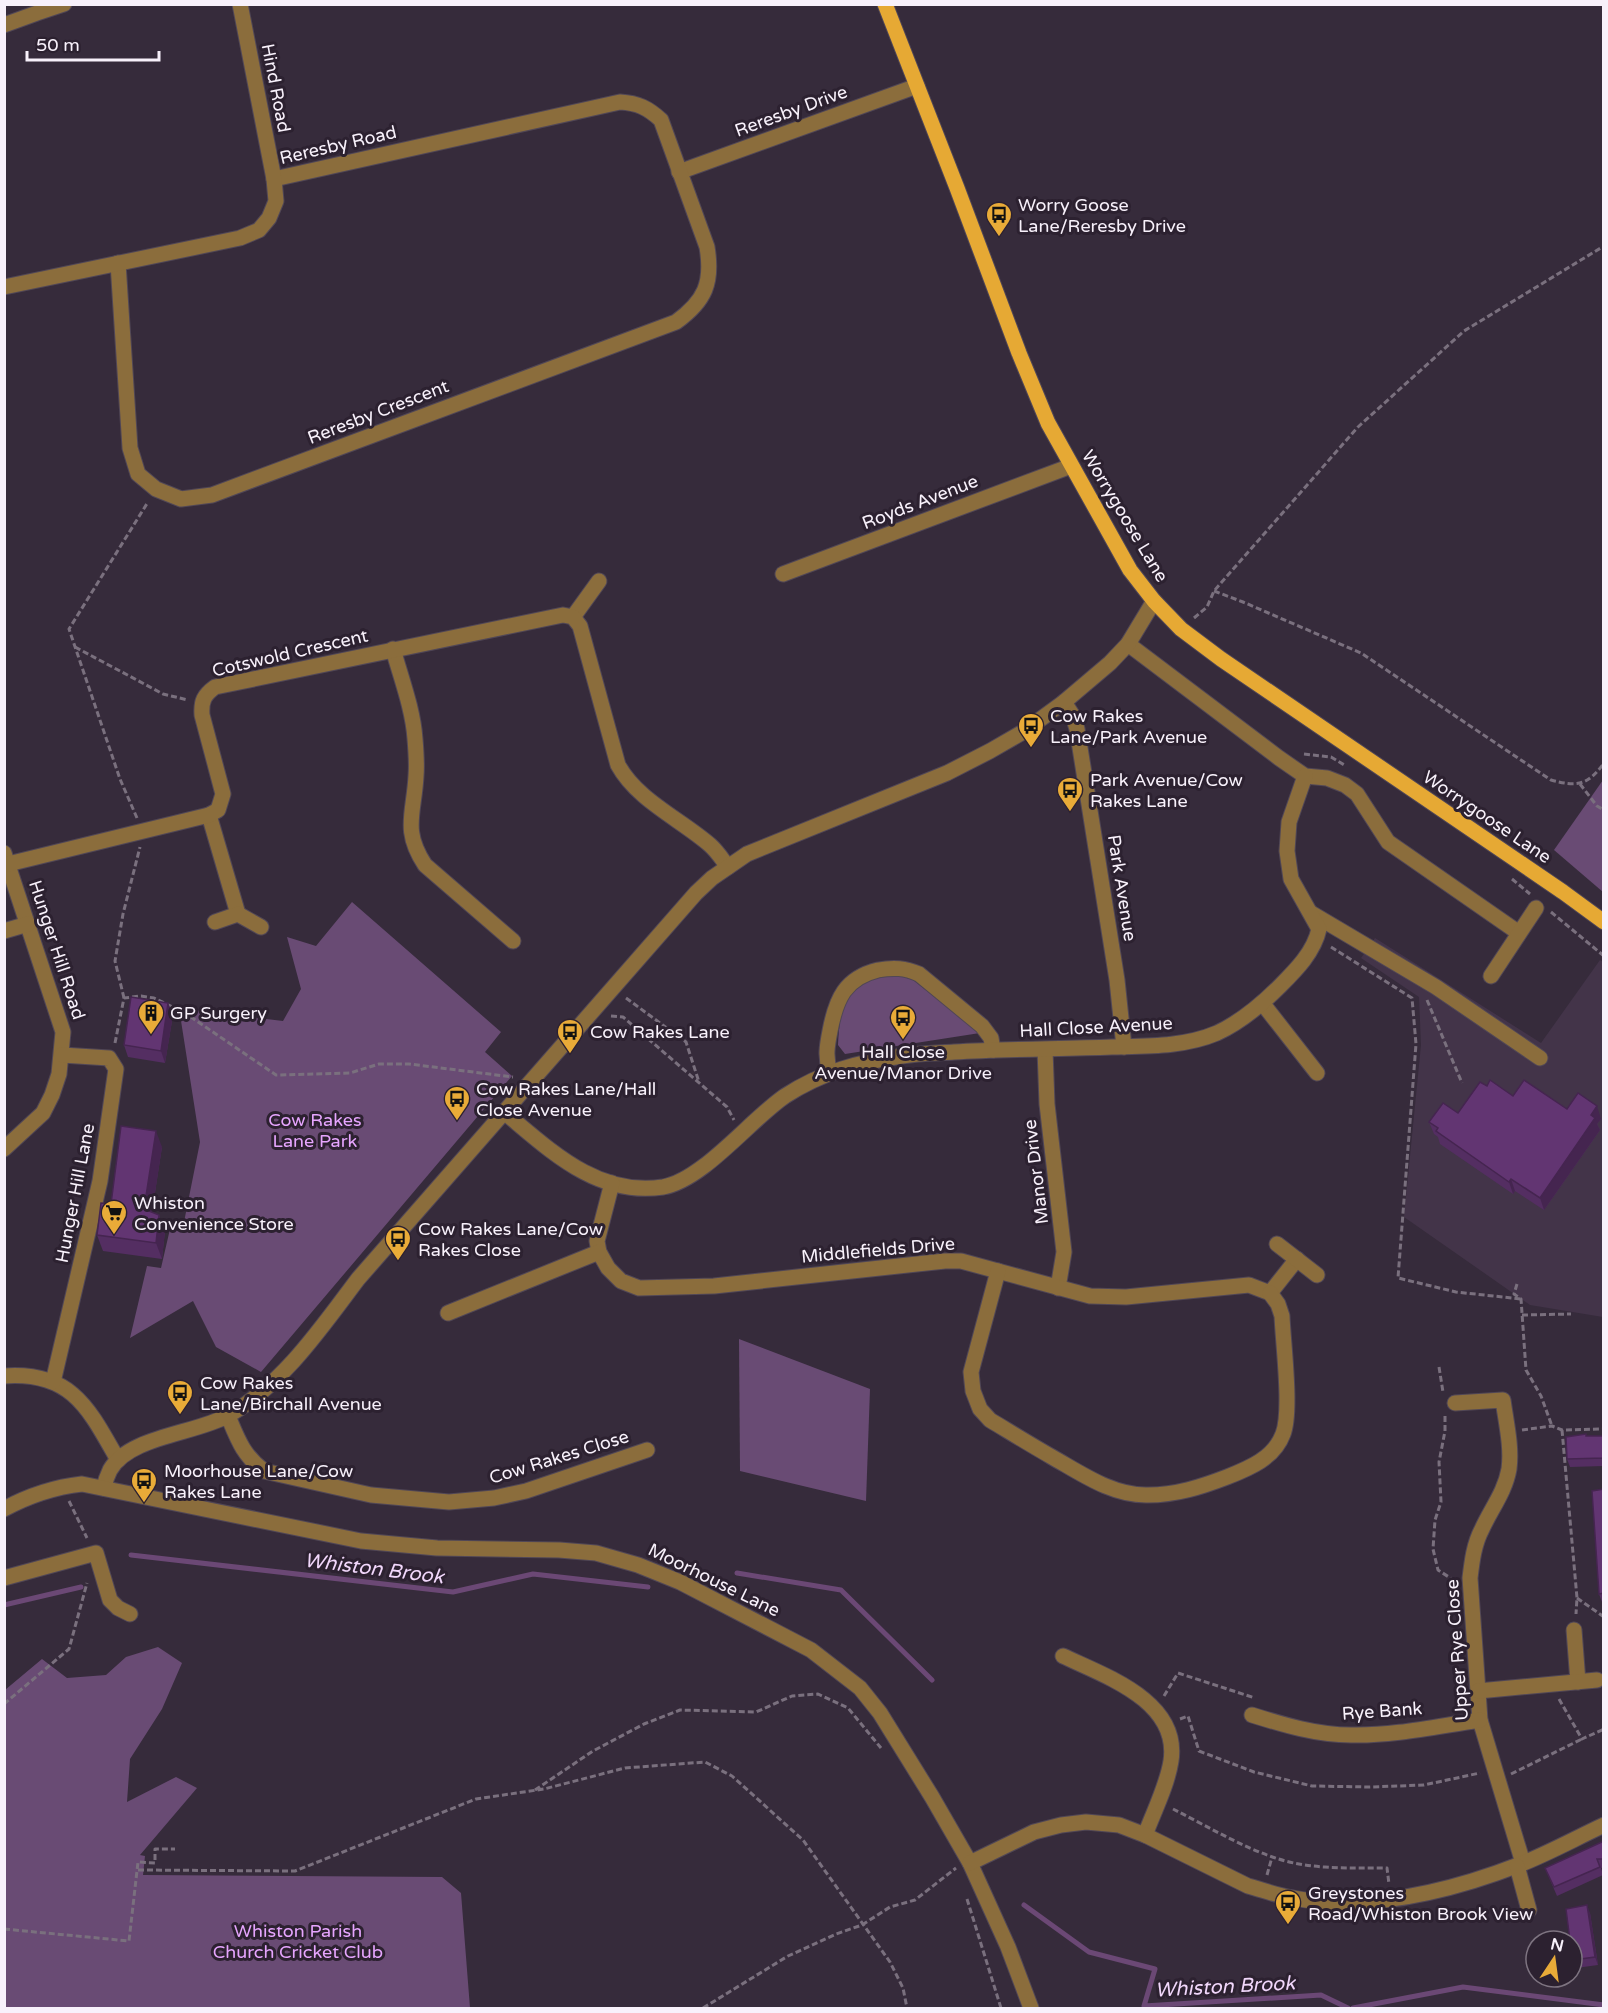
<svg xmlns="http://www.w3.org/2000/svg" width="1608" height="2013" font-family="'Varela Round',sans-serif">
  <style>
    .built { fill: #433449 }
    .green { fill: #694b74 }
    .lines { fill: none; stroke-linecap: round; stroke-linejoin: round }
    .stream { stroke: #6b4875; stroke-width: 5 }
    .minor-casing { stroke: #514756; stroke-width: 17 }
    .major-casing { stroke: #514756; stroke-width: 17 }
    .path { stroke: #7a707e; stroke-width: 3; stroke-dasharray: 6 3; stroke-linecap: butt }
    .minor { stroke: #8b6d3c; stroke-width: 15 }
    .major { stroke: #e6a934; stroke-width: 15 }
    .wall { fill: #542e62 }
    .shaded-wall { fill: #452550 }
    .building { fill: #623572; stroke: #452550; stroke-width: 1.5 }
    .labels { text-anchor: middle; stroke-width: 6; stroke-linejoin: round; paint-order: stroke }
    .street-label { font-size: 18px; fill: #f8f1fb; stroke: #2c2130 }
    .poi-label { font-size: 18px; fill: #f8f1fb; stroke: #2c2130; text-anchor: start }
    .park-label { font-size: 18px; fill: #e6a5fe; stroke: #2c2130 }
    .water-label { font-size: 20px; font-style: italic; fill: #f1d7fb; stroke: #2c2130 }
  </style>
  <rect width="100%" height="100%" fill="#362b3b"/>
  <!-- built -->
  <path class="built" d="M1375,938L1541,1043L1600,960L1603,962V1317L1530,1305L1404,1217L1421,1045L1419,997L1361,958Z"/>
  <!-- green -->
  <g class="green">
    <path d="M1603,780V892L1554,850Z"/>
    <path d="M352,902L501,1032L485,1052L512,1076L261,1372L216,1347L193,1301L130,1338L147,1266L161,1268L170,1229L182,1232L200,1142L179,1008L283,1021L301,989L287,937L316,946Z"/>
    <path d="M895,974L913,980L980,1033L845,1054L838,1045C839,1024 841,993 863,981C871,977 885,976 895,974Z"/>
    <path d="M739,1339L870,1389L866,1501L740,1471Z"/>
    <path d="M158,1647L182,1663L162,1709L130,1759L127,1802L176,1777L197,1788L140,1855L145,1856L143,1875L442,1877L461,1893L470,2008H5V1690L42,1659L67,1678L106,1675L126,1657Z"/>
  </g>
  <g class="lines">
    <!-- stream -->
    <g class="stream">
      <path d="M131,1555L453,1592L533,1574L648,1587"/>
      <path d="M737,1573L841,1590L932,1680"/>
      <path d="M4,1605L81,1587"/>
      <path d="M1024,1905L1089,1952L1155,1969L1144,2006L1321,1995L1348,2008"/>
      <path d="M1353,2008L1463,1987L1604,2005"/>
    </g>
    <defs>
      <g id="minor">
        <path d="M4,25L37,13L64,4"/>
        <path d="M679,172L917,86"/>
        <path d="M118,263L130,448L138,474L156,489L181,499L212,495L676,322C705,301 713,283 707,247L661,120C648,108 638,103 620,102L274,179"/>
        <path d="M4,287L240,238L259,230L269,218L276,201L274,179L240,4"/>
        <path d="M783,574L1071,466"/>
        <path d="M573,617L599,581"/>
        <path d="M1128,644L1279,758L1305,776L1327,778L1345,785L1357,794L1388,842L1519,933"/>
        <path d="M393,649C401,678 413,709 415,739C416,751 417,764 416,776C414,814 402,830 425,865L513,941"/>
        <path d="M1064,702L1073,716L1077,729L1117,980L1124,1047"/>
        <path d="M209,815L238,914"/>
        <path d="M4,853L63,1032L59,1074L52,1095L43,1113L4,1149"/>
        <path d="M8,864L209,815L218,810L223,794L202,715C201,701 204,695 215,687L563,615L573,617L580,626L618,765C637,800 680,819 710,845C717,851 722,859 728,867"/>
        <path d="M1311,913L1436,987L1540,1058"/>
        <path d="M215,922L238,914L261,927"/>
        <path d="M4,931L28,924"/>
        <path d="M1491,976L1536,908"/>
        <path d="M1263,1004L1317,1073"/>
        <path d="M1045,1050L1047,1104L1064,1252L1058,1288"/>
        <path d="M830,1072C825,1057 827,1046 830,1031C836,999 845,978 878,970C894,967 905,968 919,974L982,1026L991,1038L993,1050"/>
        <path d="M504,1112C550,1150 597,1197 663,1187C703,1180 750,1120 785,1096C822,1072 859,1062 902,1056C919,1053 937,1053 954,1052C1006,1049 1059,1049 1112,1047C1147,1046 1184,1047 1217,1033C1241,1022 1262,1004 1280,986C1296,970 1314,952 1319,929L1291,879L1287,851L1289,822L1305,776"/>
        <path d="M612,1183L597,1241L599,1252L608,1268L621,1281L639,1288L714,1286L945,1261H961L1090,1296L1126,1297L1249,1285L1270,1293L1297,1259"/>
        <path d="M1277,1244L1317,1275"/>
        <path d="M998,1271L971,1372L973,1391L980,1409L990,1420C1010,1432 1031,1445 1052,1457C1082,1474 1113,1496 1148,1495C1176,1495 1201,1487 1227,1477C1250,1468 1274,1458 1283,1434C1292,1411 1283,1343 1282,1316L1278,1304L1270,1293"/>
        <path d="M448,1313L599,1252"/>
        <path d="M4,1376C72,1371 89,1409 118,1460"/>
        <path d="M53,1382L100,1181L116,1069L109,1058L62,1055"/>
        <path d="M1455,1403L1503,1400C1506,1422 1512,1447 1509,1469C1505,1492 1491,1509 1482,1529C1474,1544 1472,1561 1470,1578L1480,1720L1523,1863"/>
        <path d="M228,1416C238,1440 243,1455 264,1471L371,1495L449,1502L494,1498L526,1491L647,1450"/>
        <path d="M104,1488C105,1482 107,1476 110,1470C129,1436 196,1434 229,1415C284,1383 321,1328 358,1279L696,893L712,878L747,854L947,773L990,751L1023,732L1064,702L1110,663L1128,644L1154,601"/>
        <path d="M4,1509C28,1496 55,1487 82,1484L361,1541L437,1548L559,1550L596,1553L638,1565L680,1582L811,1650L860,1688L880,1713L932,1797L970,1863L1008,1947L1031,2008"/>
        <path d="M4,1578L96,1553L110,1600L118,1608L130,1614"/>
        <path d="M1574,1630L1578,1682"/>
        <path d="M1063,1656C1105,1676 1180,1701 1171,1761C1167,1786 1154,1811 1145,1835"/>
        <path d="M1478,1691L1597,1680"/>
        <path d="M1252,1715C1284,1725 1317,1735 1351,1735C1394,1736 1438,1726 1480,1720"/>
        <path d="M970,1863L1034,1832L1061,1825L1086,1822L1119,1825L1145,1835L1248,1886C1263,1890 1278,1896 1293,1898C1369,1912 1449,1892 1521,1864C1549,1853 1576,1838 1604,1825"/>
        <path d="M1517,1866L1529,1910"/>
      </g>
      <path id="major" d="M885,4L957,188L1019,353L1048,423L1130,570L1154,601L1181,629L1221,659L1563,892L1604,922"/>
    </defs>
    <!-- minor casing -->
    <use href="#minor" class="minor-casing"/>
    <!-- major casing -->
    <use href="#major" class="major-casing"/>
    <!-- path -->
    <g class="path">
      <path d="M1214,591L1243,602L1361,653L1551,780C1577,787 1587,786 1604,763"/>
      <path d="M1194,618L1207,607L1214,591L1358,427L1464,331L1604,246"/>
      <path d="M75,647L163,694L188,700"/>
      <path d="M1304,754L1331,757L1346,766"/>
      <path d="M1580,784L1597,806L1604,810"/>
      <path d="M137,818L120,779L69,629L148,502"/>
      <path d="M1512,879L1530,894"/>
      <path d="M1551,912L1604,956"/>
      <path d="M1331,947L1412,998L1416,1044L1398,1278L1456,1292L1521,1299"/>
      <path d="M124,998L115,961L123,914L140,847"/>
      <path d="M626,998L686,1042L699,1082"/>
      <path d="M1427,1000L1462,1083"/>
      <path d="M611,1016L623,1017L727,1107L734,1120"/>
      <path d="M115,1043L124,998L141,996L154,998L185,1013L276,1075L350,1073L379,1064H409L513,1077"/>
      <path d="M1517,1284L1514,1294L1521,1299L1526,1370L1541,1396L1552,1426"/>
      <path d="M1522,1315L1571,1314"/>
      <path d="M1439,1367L1443,1392"/>
      <path d="M1445,1416V1431L1439,1462L1441,1502L1435,1520L1433,1549L1438,1570L1455,1581"/>
      <path d="M1522,1430L1552,1426L1562,1430L1604,1429"/>
      <path d="M1562,1430L1577,1598L1576,1614"/>
      <path d="M69,1501L87,1538"/>
      <path d="M1577,1598L1604,1617"/>
      <path d="M1164,1696L1178,1673L1255,1698"/>
      <path d="M1559,1699L1582,1739L1604,1729"/>
      <path d="M4,1704L69,1649L87,1583"/>
      <path d="M1180,1719L1188,1716L1199,1751L1254,1772L1312,1786L1370,1787L1424,1785L1480,1773"/>
      <path d="M1511,1774L1582,1739"/>
      <path d="M535,1790L593,1751L644,1724L680,1710L756,1712L792,1696L818,1694L848,1708L881,1748"/>
      <path d="M1173,1809C1211,1828 1258,1857 1299,1864C1328,1869 1357,1868 1387,1868L1389,1884"/>
      <path d="M138,1870L295,1871L476,1799L544,1789L625,1768L705,1762L732,1776L803,1840L890,1962L903,1988L907,2008"/>
      <path d="M1267,1875L1272,1857"/>
      <path d="M967,1899L1001,2008"/>
      <path d="M4,1929L129,1941L138,1862L155,1863V1849H175"/>
      <path d="M703,2008L788,1956L836,1934L862,1925L890,1907L915,1900L956,1868"/>
    </g>
    <!-- minor -->
    <use href="#minor" class="minor"/>
    <!-- major -->
    <use href="#major" class="major"/>
  </g>
  <!-- wall -->
  <g class="wall">
    <path d="M168,1003L173,1015L165,1063L128,1057L124,1045Z"/>
    <path d="M1487,1086L1513,1096L1601,1119L1597,1124L1600,1130L1544,1210L1515,1191L1513,1194L1440,1144L1438,1137L1434,1134L1429,1122L1458,1113Z"/>
    <path d="M162,1147L152,1212L159,1215L165,1231L162,1259L103,1251L97,1235L111,1204Z"/>
    <path d="M1586,1434V1436H1604V1466L1570,1467L1567,1459Z"/>
    <path d="M1604,1489V1602H1602L1599,1594Z"/>
    <path d="M1604,1841V1867L1601,1868L1603,1875L1557,1896L1545,1868Z"/>
    <path d="M1590,1913L1598,1965L1576,1968L1573,1960Z"/>
  </g>
  <!-- shaded-wall -->
  <g class="shaded-wall">
    <path d="M168,1003L173,1015L165,1063L161,1051Z"/>
    <path d="M1597,1106L1601,1119L1597,1124L1600,1130L1544,1210L1540,1198Z"/>
    <path d="M156,1131L162,1147L150,1225L144,1209Z"/>
    <path d="M1511,1179L1515,1191L1513,1194L1509,1182Z"/>
    <path d="M159,1215L165,1231L162,1259L156,1243Z"/>
    <path d="M1587,1905L1590,1913L1598,1965L1595,1957Z"/>
  </g>
  <!-- building -->
  <g class="building">
    <path d="M131,997L168,1003L161,1051L124,1045Z"/>
    <path d="M1490,1080L1513,1096L1524,1080L1567,1109L1578,1093L1597,1106L1591,1115L1595,1118L1540,1198L1511,1179L1509,1182L1436,1131L1438,1128L1429,1122L1443,1103L1458,1113L1480,1082L1487,1086Z"/>
    <path d="M121,1126L156,1131L144,1209L159,1215L156,1243L97,1235L101,1203L111,1204Z"/>
    <path d="M1586,1434V1436H1604V1458L1567,1459L1566,1437Z"/>
    <path d="M1604,1489V1593L1599,1594L1592,1491Z"/>
    <path d="M1604,1841V1859H1597L1600,1867L1554,1887L1545,1868Z"/>
    <path d="M1587,1905L1595,1957L1573,1960L1572,1941H1570L1566,1909Z"/>
  </g>
  <!-- icons -->
  <defs>
    <symbol id="bus-pin" viewBox="-11 -11 22 30"><path d="M0 17L-7.5 6A9.5 9.5 0 1 1 7.5 6Z" fill="#e9ab38" stroke="#2c2130"/><path d="M-5-6H5V4H4V6H2V4H-2V6H-4V4H-5ZM-3.5-4V0h7V-4ZM-3.5 1.2v1.5H-2V1.2ZM2 1.2v1.5H3.5V1.2Z" fill="#111"/></symbol>
    <symbol id="building-pin" viewBox="-11 -11 22 30"><path d="M0 17L-7.5 6A9.5 9.5 0 1 1 7.5 6Z" fill="#e9ab38" stroke="#2c2130"/><path d="M-4-6H4V6H1V3H-1V6H-4ZM-2.5-4.3h1.7v1.8h-1.7ZM.8-4.3h1.7v1.8H.8ZM-2.5-1h1.7V.8h-1.7ZM.8-1h1.7V.8H.8Z" fill="#111"/></symbol>
    <symbol id="supermarket-pin" viewBox="-11 -11 22 30"><path d="M0 17L-7.5 6A9.5 9.5 0 1 1 7.5 6Z" fill="#e9ab38" stroke="#2c2130"/><path d="M-6-5.5h2.5l.6 2H6L4.5 2H-2.5L-4.4-4H-6ZM-1.5 3.2a1.3 1.3 0 1 0 .1 0ZM3 3.2a1.3 1.3 0 1 0 .1 0Z" fill="#111"/></symbol>
  </defs>
  <g fill-rule="evenodd">
    <use href="#bus-pin" x="984" y="200" width="30" height="40"/>
    <use href="#bus-pin" x="1016" y="711" width="30" height="40"/>
    <use href="#bus-pin" x="1055" y="775" width="30" height="40"/>
    <use href="#building-pin" x="136" y="998" width="30" height="40"/>
    <use href="#bus-pin" x="888" y="1003" width="30" height="40"/>
    <use href="#bus-pin" x="555" y="1017" width="30" height="40"/>
    <use href="#bus-pin" x="442" y="1084" width="30" height="40"/>
    <use href="#supermarket-pin" x="99" y="1198" width="30" height="40"/>
    <use href="#bus-pin" x="383" y="1224" width="30" height="40"/>
    <use href="#bus-pin" x="165" y="1378" width="30" height="40"/>
    <use href="#bus-pin" x="129" y="1466" width="30" height="40"/>
    <use href="#bus-pin" x="1273" y="1888" width="30" height="40"/>
  </g>
  <g class="labels">
    <!-- street labels -->
    <g class="street-label">
      <text transform="translate(276 88) rotate(79)" y="6">Hind Road</text>
      <text transform="translate(791 111) rotate(-20)" y="6">Reresby Drive</text>
      <text transform="translate(338 145) rotate(-13)" y="6">Reresby Road</text>
      <text transform="translate(378 412) rotate(-21)" y="6">Reresby Crescent</text>
      <text transform="translate(920 502) rotate(-21)" y="6">Royds Avenue</text>
      <text transform="translate(1125 516) rotate(59)" y="6">Worrygoose Lane</text>
      <text transform="translate(290 653) rotate(-13)" y="6">Cotswold Crescent</text>
      <text transform="translate(1487 817) rotate(34)" y="6">Worrygoose Lane</text>
      <text transform="translate(1122 888) rotate(81)" y="6">Park Avenue</text>
      <text transform="translate(57 950) rotate(72)" y="6">Hunger Hill Road</text>
      <text transform="translate(1096 1027) rotate(-3)" y="6">Hall Close Avenue</text>
      <text transform="translate(1036 1172) rotate(-97)" y="6">Manor Drive</text>
      <text transform="translate(75 1193) rotate(-79)" y="6">Hunger Hill Lane</text>
      <text transform="translate(878 1250) rotate(-5)" y="6">Middlefields Drive</text>
      <text transform="translate(559 1457) rotate(-17)" y="6">Cow Rakes Close</text>
      <text transform="translate(714 1580) rotate(26)" y="6">Moorhouse Lane</text>
      <text transform="translate(1457 1650) rotate(-94)" y="6">Upper Rye Close</text>
      <text transform="translate(1382 1711) rotate(-4)" y="6">Rye Bank</text>
    </g>
    <!-- poi labels -->
    <g class="poi-label">
      <text x="1018" y="211">Worry Goose<tspan x="1018" dy="21">Lane/Reresby Drive</tspan></text>
      <text x="1050" y="722">Cow Rakes<tspan x="1050" dy="21">Lane/Park Avenue</tspan></text>
      <text x="1090" y="786">Park Avenue/Cow<tspan x="1090" dy="21">Rakes Lane</tspan></text>
      <text x="170" y="1019">GP Surgery</text>
      <text x="590" y="1038">Cow Rakes Lane</text>
      <text x="903" y="1058" text-anchor="middle">Hall Close<tspan x="903" dy="21">Avenue/Manor Drive</tspan></text>
      <text x="476" y="1095">Cow Rakes Lane/Hall<tspan x="476" dy="21">Close Avenue</tspan></text>
      <text x="134" y="1209">Whiston<tspan x="134" dy="21">Convenience Store</tspan></text>
      <text x="418" y="1235">Cow Rakes Lane/Cow<tspan x="418" dy="21">Rakes Close</tspan></text>
      <text x="200" y="1389">Cow Rakes<tspan x="200" dy="21">Lane/Birchall Avenue</tspan></text>
      <text x="164" y="1477">Moorhouse Lane/Cow<tspan x="164" dy="21">Rakes Lane</tspan></text>
      <text x="1308" y="1899">Greystones<tspan x="1308" dy="21">Road/Whiston Brook View</tspan></text>
    </g>
    <!-- park labels -->
    <g class="park-label">
      <text x="315" y="1126">Cow Rakes<tspan x="315" dy="21">Lane Park</tspan></text>
      <text x="298" y="1937">Whiston Parish<tspan x="298" dy="21">Church Cricket Club</tspan></text>
    </g>
    <!-- water labels -->
    <g class="water-label">
      <text transform="translate(374 1568) rotate(7)" y="7">Whiston Brook</text>
      <text transform="translate(1225 1986) rotate(-3)" y="7">Whiston Brook</text>
    </g>
  </g>
  <!-- border -->
  <rect width="1608" height="2013" fill="none" stroke="#f8f1fb" stroke-width="12"/>
  <!-- north arrow -->
  <g transform="translate(1554 1959) rotate(13)"><circle r="28" fill="#2c2130" stroke="#7e7481" stroke-width="1.5"/>
  <path d="M0-4.5L10 22L0 15L-10 22Z" fill="#e9ab38"/>
  <text y="-9" font-size="16" font-weight="bold" text-anchor="middle" fill="#f8f1fb">N</text>
  </g>
  <!-- scale -->
  <path d="M27 51v9h132v-9" fill="none" stroke="#f8f1fb" stroke-width="3"/>
  <text x="36" y="51" font-size="18" fill="#f8f1fb" stroke="#2c2130" stroke-width="4.5" paint-order="stroke">50 m</text>
</svg>
